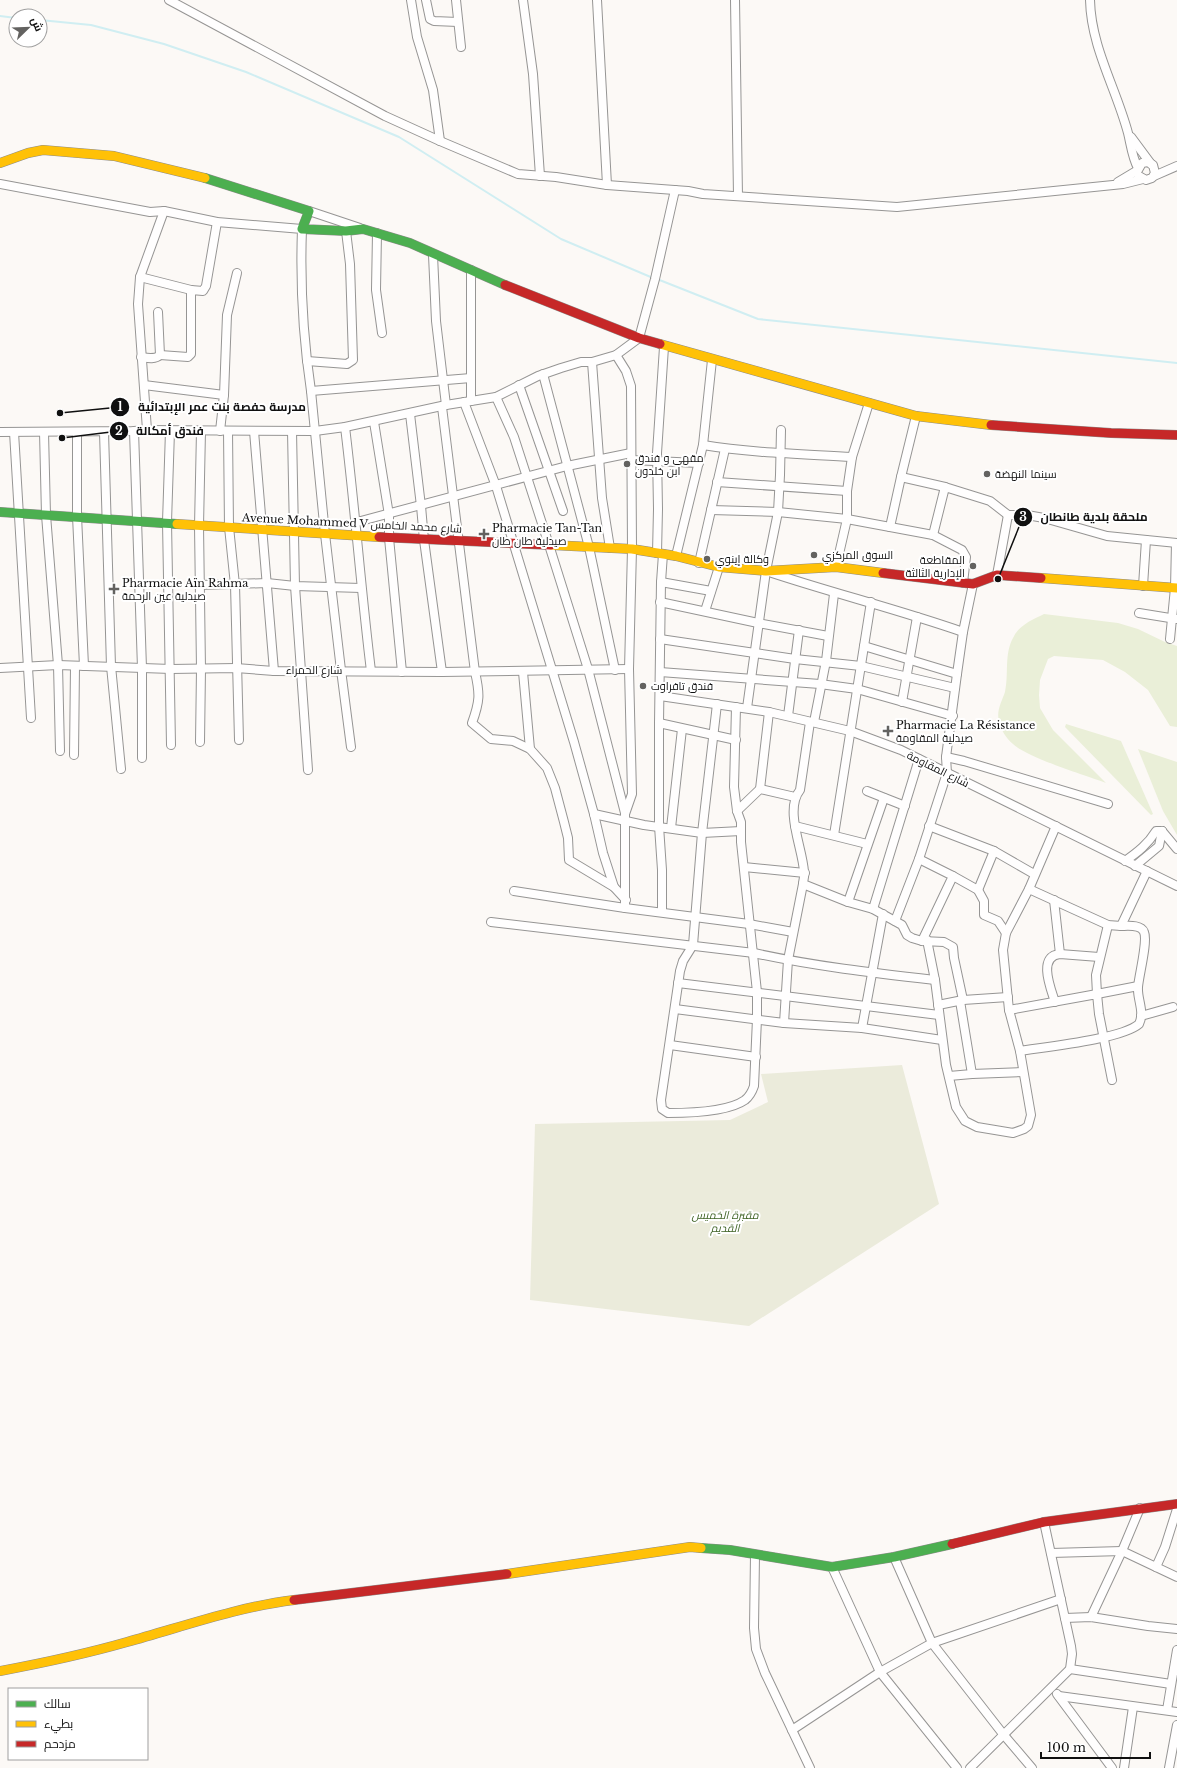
<svg xmlns="http://www.w3.org/2000/svg" width="1177" height="1768" font-family="'Libre Baskerville',Cairo,serif">
  <style>
    .green { fill: #eaefd8 }
    .cemetery { fill: #ebebdb }
    .lines { fill: none; stroke-linecap: round; stroke-linejoin: round }
    .stream { stroke: #d0eef2; stroke-width: 2 }
    .street-casing { stroke: #969594; stroke-width: 10 }
    .fast-casing { stroke: #8d8c8a; stroke-width: 10 }
    .slow-casing { stroke: #8d8c8a; stroke-width: 10 }
    .jam-casing { stroke: #8d8c8a; stroke-width: 10 }
    .street { stroke: #fffefe; stroke-width: 8 }
    .fast { stroke: #4caf50; stroke-width: 9 }
    .slow { stroke: #ffc107; stroke-width: 9 }
    .jam { stroke: #c62828; stroke-width: 9 }
    .poi-dot { fill: #636260; stroke: #fff; stroke-width: 1.5 }
    .labels { text-anchor: middle; stroke-width: 4; stroke-linejoin: round; paint-order: stroke }
    .poi-label { font-size: 11px; fill: #101010; stroke: #fff; text-anchor: start }
    .street-label { font-size: 11px; fill: #101010; stroke: #fff }
    .park-label { font-size: 11px; font-style: italic; fill: #3f6325; stroke: #fff }
    .leader { fill: none; stroke: #101010; stroke-width: 1.5 }
    .callout-dot { fill: #101010; stroke: #fff; stroke-width: 1.5 }
    .mark-label { font-size: 12px; text-anchor: middle; font-weight: bold; fill: #fff }
    .callout-label { font-size: 12px; text-anchor: middle; font-weight: bold; fill: #101010; stroke: #fff; stroke-width: 4; stroke-linejoin: round; paint-order: stroke }
  </style>
  <rect width="100%" height="100%" fill="#fcf9f6"/>
  <!-- green -->
  <g class="green">
    <path d="M1044,614L1118,623L1138,629L1165,642L1177,646V727L1170,726L1148,690L1125,672L1103,660L1054,656L1048,659L1040,680L1039,695L1040,708L1053,730L1106,783C1085,775 1028,758 1013,744C1006,738 1001,730 999,721C996,711 1002,701 1005,692C1009,674 1004,654 1013,638C1019,625 1032,620 1044,614Z"/>
    <path d="M1066,724L1121,741L1153,814L1151,815L1065,727Z"/>
    <path d="M1138,749L1177,762V835L1163,811Z"/>
  </g>
  <!-- cemetery -->
  <path class="cemetery" d="M902,1065L939,1204L749,1326L530,1300L535,1124L730,1120L768,1102L761,1074Z"/>
  <g class="lines">
    <!-- stream -->
    <g class="stream">
      <path d="M0,16L16,18"/>
      <path d="M40,20L91,25L164,44L246,72L399,137L561,239L653,278"/>
      <path d="M657,279L758,319L1177,363"/>
    </g>
    <defs>
      <g id="street">
        <path d="M169,0L385,116L440,141L518,174L556,177L607,185L688,191L703,194L897,207L1123,184L1143,179"/>
        <path d="M411,0L417,37L433,90L440,141"/>
        <path d="M426,0L430,19L434,21L458,22"/>
        <path d="M456,0L461,47"/>
        <path d="M523,0L533,74L540,176"/>
        <path d="M597,0L607,185"/>
        <path d="M735,0L738,196"/>
        <path d="M1090,0C1091,47 1116,88 1128,133C1131,145 1132,157 1138,168"/>
        <path d="M1131,137L1151,164"/>
        <path d="M1154,176L1177,166"/>
        <path d="M1118,182L1138,170L1142,163L1148,162L1153,165L1155,173L1152,178L1146,180L1139,176"/>
        <path d="M0,184L150,212L164,211L217,222L302,229C300,283 303,337 311,391L325,534L341,670L351,747"/>
        <path d="M309,211L360,228"/>
        <path d="M377,233L376,290L382,333"/>
        <path d="M433,255L436,321L446,405"/>
        <path d="M471,270V401"/>
        <path d="M140,277L191,290"/>
        <path d="M160,355L188,357L191,354V290L203,291L206,286L217,222"/>
        <path d="M616,355L626,371L631,386L632,549L629,669L632,794L625,814V908"/>
        <path d="M141,357C147,358 155,360 160,355L158,312"/>
        <path d="M307,361L347,364L353,360L350,264L346,231"/>
        <path d="M592,362L602,498L610,548"/>
        <path d="M543,374L589,547L615,670"/>
        <path d="M144,385L224,395"/>
        <path d="M519,385L563,511"/>
        <path d="M311,391L471,378"/>
        <path d="M496,397L514,437L549,545L588,669L625,813"/>
        <path d="M464,402L496,486L574,742L594,814L603,853L614,887L626,900"/>
        <path d="M442,407L475,672C480,694 480,701 472,723L491,739L513,741L530,749L547,768L555,788L564,822L568,838L569,860L614,887"/>
        <path d="M410,414L421,506L424,540L442,672"/>
        <path d="M374,422L389,515V538L402,672"/>
        <path d="M345,427C355,508 361,590 371,671"/>
        <path d="M147,430L138,304L140,277L164,211"/>
        <path d="M134,431L142,668V758"/>
        <path d="M170,431L167,522L171,745"/>
        <path d="M220,431L224,395L227,315L237,273"/>
        <path d="M228,431L229,527L235,585L239,740"/>
        <path d="M254,431L274,671"/>
        <path d="M292,431L295,586L308,770"/>
        <path d="M0,432L134,431L147,430L315,431L345,427L446,405L496,397L538,376L561,368L581,362H592L616,355L639,338L655,279L675,190"/>
        <path d="M14,432L31,718"/>
        <path d="M44,432L46,515L58,665L60,751"/>
        <path d="M77,432V516L84,666"/>
        <path d="M104,432L111,666L121,769"/>
        <path d="M703,445C752,453 802,454 852,457"/>
        <path d="M631,460L699,463"/>
        <path d="M901,477L945,487"/>
        <path d="M717,482L847,491"/>
        <path d="M711,510L778,512L847,519L933,535L962,550L966,557L963,583"/>
        <path d="M357,522L567,466L631,453"/>
        <path d="M890,527L901,477L916,416"/>
        <path d="M933,535L945,487L990,501L1008,515H1027L1044,518L1107,536L1177,543"/>
        <path d="M657,553L658,509L657,453L664,347"/>
        <path d="M676,556L703,445L712,360"/>
        <path d="M699,563L725,449"/>
        <path d="M836,567L847,519V491L852,457L869,403"/>
        <path d="M772,573C836,594 900,610 963,632"/>
        <path d="M997,575L1008,515"/>
        <path d="M661,582L711,591"/>
        <path d="M199,585L267,583L295,586L361,588"/>
        <path d="M1143,586L1146,540"/>
        <path d="M660,602L758,623L828,636"/>
        <path d="M705,611L719,567"/>
        <path d="M1139,613L1176,619"/>
        <path d="M660,639L795,659L861,666L955,688"/>
        <path d="M1170,639L1175,588L1176,543"/>
        <path d="M864,646L957,674"/>
        <path d="M0,668L58,665L171,669L236,668L274,671L442,672L629,669"/>
        <path d="M523,672L530,749"/>
        <path d="M660,672L820,684L857,689L953,716"/>
        <path d="M660,696L769,712L850,731L901,750L1177,886"/>
        <path d="M902,702L917,617"/>
        <path d="M717,704L702,833L693,945L683,961L680,971L661,1100L662,1109L668,1113C689,1113 728,1112 745,1100C750,1096 752,1092 754,1086L757,1019V992L741,842V822L737,811L734,787L736,707"/>
        <path d="M747,708L766,571L778,512L780,475L781,430"/>
        <path d="M788,716L799,630"/>
        <path d="M810,722L800,790C784,810 803,849 804,872C805,876 803,880 803,884L848,902L873,909L902,925L907,935L912,938L922,941L944,942L953,947L954,958L963,1000"/>
        <path d="M814,722L826,661L834,594"/>
        <path d="M659,723L736,740"/>
        <path d="M200,742L201,669L199,526L201,431"/>
        <path d="M74,755L75,666"/>
        <path d="M946,757L964,761L1108,804"/>
        <path d="M760,789L769,712"/>
        <path d="M867,791L905,806"/>
        <path d="M737,811L760,789L795,797"/>
        <path d="M594,814L644,825L702,833L741,831"/>
        <path d="M795,826L867,844"/>
        <path d="M929,826L994,851L1034,874"/>
        <path d="M671,828L682,729"/>
        <path d="M1162,831L1177,849"/>
        <path d="M834,835L871,602"/>
        <path d="M919,859L953,876L922,941"/>
        <path d="M1125,861C1138,852 1148,844 1156,831H1162"/>
        <path d="M1135,866L1159,846L1162,831"/>
        <path d="M744,867L805,873"/>
        <path d="M953,876L978,890L994,851"/>
        <path d="M1029,889L1108,925L1121,926L1147,871"/>
        <path d="M978,890L984,901V915L998,921L1006,933"/>
        <path d="M514,891L625,908L749,924L793,932"/>
        <path d="M1054,900L1060,954"/>
        <path d="M848,902L884,798"/>
        <path d="M873,909L919,759"/>
        <path d="M662,912V870L659,826V723L661,582L663,554"/>
        <path d="M895,921L919,859L947,773L946,757L957,674L963,632L973,584"/>
        <path d="M491,922L754,953C813,966 874,973 935,980"/>
        <path d="M1108,925L1096,975L1097,994L1138,986"/>
        <path d="M927,940L935,980L946,1065L956,1107L965,1121L977,1127L1013,1133L1024,1129L1028,1126L1031,1115L1020,1051L1009,1010L1003,950L1006,933L1029,889L1056,826"/>
        <path d="M678,983L939,1015"/>
        <path d="M1055,1002C1051,989 1037,956 1060,954L1099,957"/>
        <path d="M938,1005L963,1000L1008,997"/>
        <path d="M675,1009L784,1023L862,1028L942,1040"/>
        <path d="M1009,1010L1097,994L1099,1014L1112,1080"/>
        <path d="M1141,1016L1173,1007"/>
        <path d="M784,1023L788,960L803,884"/>
        <path d="M862,1028L883,914"/>
        <path d="M670,1045L756,1057"/>
        <path d="M1020,1051C1045,1047 1122,1039 1139,1024C1145,1012 1137,999 1138,987C1139,975 1148,941 1144,932C1141,924 1127,926 1121,926"/>
        <path d="M972,1074L1023,1072"/>
        <path d="M949,1076L972,1074L960,1001"/>
        <path d="M1051,1553L1122,1551L1177,1577"/>
        <path d="M755,1555L754,1628L756,1649L765,1673L810,1768"/>
        <path d="M894,1557L932,1643L1003,1734L1032,1768"/>
        <path d="M832,1567L880,1672L957,1768"/>
        <path d="M1156,1567L1165,1547L1177,1509"/>
        <path d="M1091,1617L1122,1551L1140,1508"/>
        <path d="M1065,1618L1091,1617L1148,1626L1177,1629"/>
        <path d="M1070,1669L1171,1684"/>
        <path d="M1057,1694L1112,1768"/>
        <path d="M1059,1696L1177,1712"/>
        <path d="M1167,1710L1177,1650"/>
        <path d="M792,1730L880,1672L932,1643L1061,1599"/>
        <path d="M970,1768L1070,1669L1072,1654L1071,1646L1044,1522"/>
        <path d="M1124,1768L1133,1707"/>
        <path d="M1169,1768L1177,1725"/>
      </g>
      <g id="fast">
        <path d="M205,178L309,211L302,229L346,231L363,229L410,243L505,285"/>
        <path d="M0,512L177,524"/>
        <path d="M701,1548L730,1550L832,1567L894,1557L952,1544"/>
      </g>
      <g id="slow">
        <path d="M0,163L28,153L43,150L114,156L205,178"/>
        <path d="M660,344L916,416L991,425"/>
        <path d="M177,524L379,537"/>
        <path d="M551,545L632,549L676,556L719,567L766,571L836,567L883,573"/>
        <path d="M1041,578L1177,588"/>
        <path d="M507,1574L690,1547L701,1548"/>
        <path d="M0,1671C43,1663 85,1654 127,1642C182,1627 237,1607 294,1600"/>
      </g>
      <g id="jam">
        <path d="M505,285L639,338L660,344"/>
        <path d="M991,425L1111,433L1177,435"/>
        <path d="M379,537L551,545"/>
        <path d="M883,573L973,584L997,575L1041,578"/>
        <path d="M952,1544L1044,1522L1177,1504"/>
        <path d="M294,1600L507,1574"/>
      </g>
    </defs>
    <!-- street casing -->
    <use href="#street" class="street-casing"/>
    <!-- fast casing -->
    <use href="#fast" class="fast-casing"/>
    <!-- slow casing -->
    <use href="#slow" class="slow-casing"/>
    <!-- jam casing -->
    <use href="#jam" class="jam-casing"/>
    <!-- street -->
    <use href="#street" class="street"/>
    <!-- fast -->
    <use href="#fast" class="fast"/>
    <!-- slow -->
    <use href="#slow" class="slow"/>
    <!-- jam -->
    <use href="#jam" class="jam"/>
  </g>
  <!-- markers -->
  <g class="poi-dot">
    <circle cx="627" cy="464" r="4"/>
    <circle cx="987" cy="474" r="4"/>
    <path d="M482 528h4v4h4v4h-4v4h-4v-4h-4v-4h4z"/>
    <circle cx="814" cy="555" r="4"/>
    <circle cx="707" cy="559" r="4"/>
    <circle cx="973" cy="566" r="4"/>
    <path d="M112 583h4v4h4v4h-4v4h-4v-4h-4v-4h4z"/>
    <circle cx="643" cy="686" r="4"/>
    <path d="M886 725h4v4h4v4h-4v4h-4v-4h-4v-4h4z"/>
  </g>
  <g class="labels">
    <!-- poi labels -->
    <g class="poi-label">
      <text x="635" y="462">مقهى و فندق<tspan x="635" dy="13">ابن خلدون</tspan></text>
      <text x="995" y="478">سينما النهضة</text>
      <text x="492" y="532">Pharmacie Tan-Tan<tspan x="492" dy="13">صيدلية طان طان</tspan></text>
      <text x="822" y="559">السوق المركزي</text>
      <text x="715" y="563">وكالة إينوي</text>
      <text x="965" y="564" text-anchor="end">المقاطعة<tspan x="965" dy="13">الإدارية الثالثة</tspan></text>
      <text x="122" y="587">Pharmacie Aïn Rahma<tspan x="122" dy="13">صيدلية عين الرحمة</tspan></text>
      <text x="651" y="690">فندق تافراوت</text>
      <text x="896" y="729">Pharmacie La Résistance<tspan x="896" dy="13">صيدلية المقاومة</tspan></text>
    </g>
    <!-- street labels -->
    <g class="street-label">
      <text transform="translate(352 523) rotate(3)" y="4">Avenue Mohammed V شارع محمد الخامس</text>
      <text x="314" y="674">شارع الحمراء</text>
      <text transform="translate(938 769) rotate(26)" y="4">شارع المقاومة</text>
    </g>
    <!-- park labels -->
    <g class="park-label">
      <text x="725" y="1219">مقبرة الخميس<tspan x="725" dy="13">القديم</tspan></text>
    </g>
  </g>
  <!-- callouts -->
  <path class="leader" d="M60 413L120 407M62 438L119 431M998 579L1023 517"/>
  <g class="callout-dot">
    <circle cx="60" cy="413" r="4"/>
    <circle cx="62" cy="438" r="4"/>
    <circle cx="998" cy="579" r="4"/>
    <circle cx="120" cy="407" r="10"/>
    <circle cx="119" cy="431" r="10"/>
    <circle cx="1023" cy="517" r="10"/>
  </g>
  <g class="mark-label">
    <text x="120" y="411">1</text>
    <text x="119" y="435">2</text>
    <text x="1023" y="521">3</text>
  </g>
  <g class="callout-label">
    <text x="222" y="411">مدرسة حفصة بنت عمر الإبتدائية</text>
    <text x="170" y="435">فندق أمكالة</text>
    <text x="1094" y="521">ملحقة بلدية طانطان</text>
  </g>
  <!-- legend -->
  <rect x="8" y="1688" width="140" height="72" fill="#ffffff" stroke="#9f9f9f"/>
  <rect x="16" y="1701" width="20" height="6" fill="#4caf50" stroke="#9f9f9f"/>
  <text x="44" y="1708" font-size="12" fill="#101010">سالك</text>
  <rect x="16" y="1721" width="20" height="6" fill="#ffc107" stroke="#9f9f9f"/>
  <text x="44" y="1728" font-size="12" fill="#101010">بطيء</text>
  <rect x="16" y="1741" width="20" height="6" fill="#c62828" stroke="#9f9f9f"/>
  <text x="44" y="1748" font-size="12" fill="#101010">مزدحم</text>
  <!-- north arrow -->
  <g transform="translate(28 28) rotate(67)"><circle r="19" fill="#ffffff" stroke="#9f9f9f"/>
  <path d="M0-3L7 15L0 10L-7 15Z" fill="#636260"/>
  <text y="-6" font-size="11" font-weight="bold" text-anchor="middle" fill="#101010">ش</text>
  </g>
  <!-- scale -->
  <path d="M1041 1752v6h109v-6" fill="none" stroke="#101010" stroke-width="2"/>
  <text x="1047" y="1752" font-size="12" fill="#101010" stroke="#ffffff" stroke-width="3" paint-order="stroke">100 m</text>
</svg>
